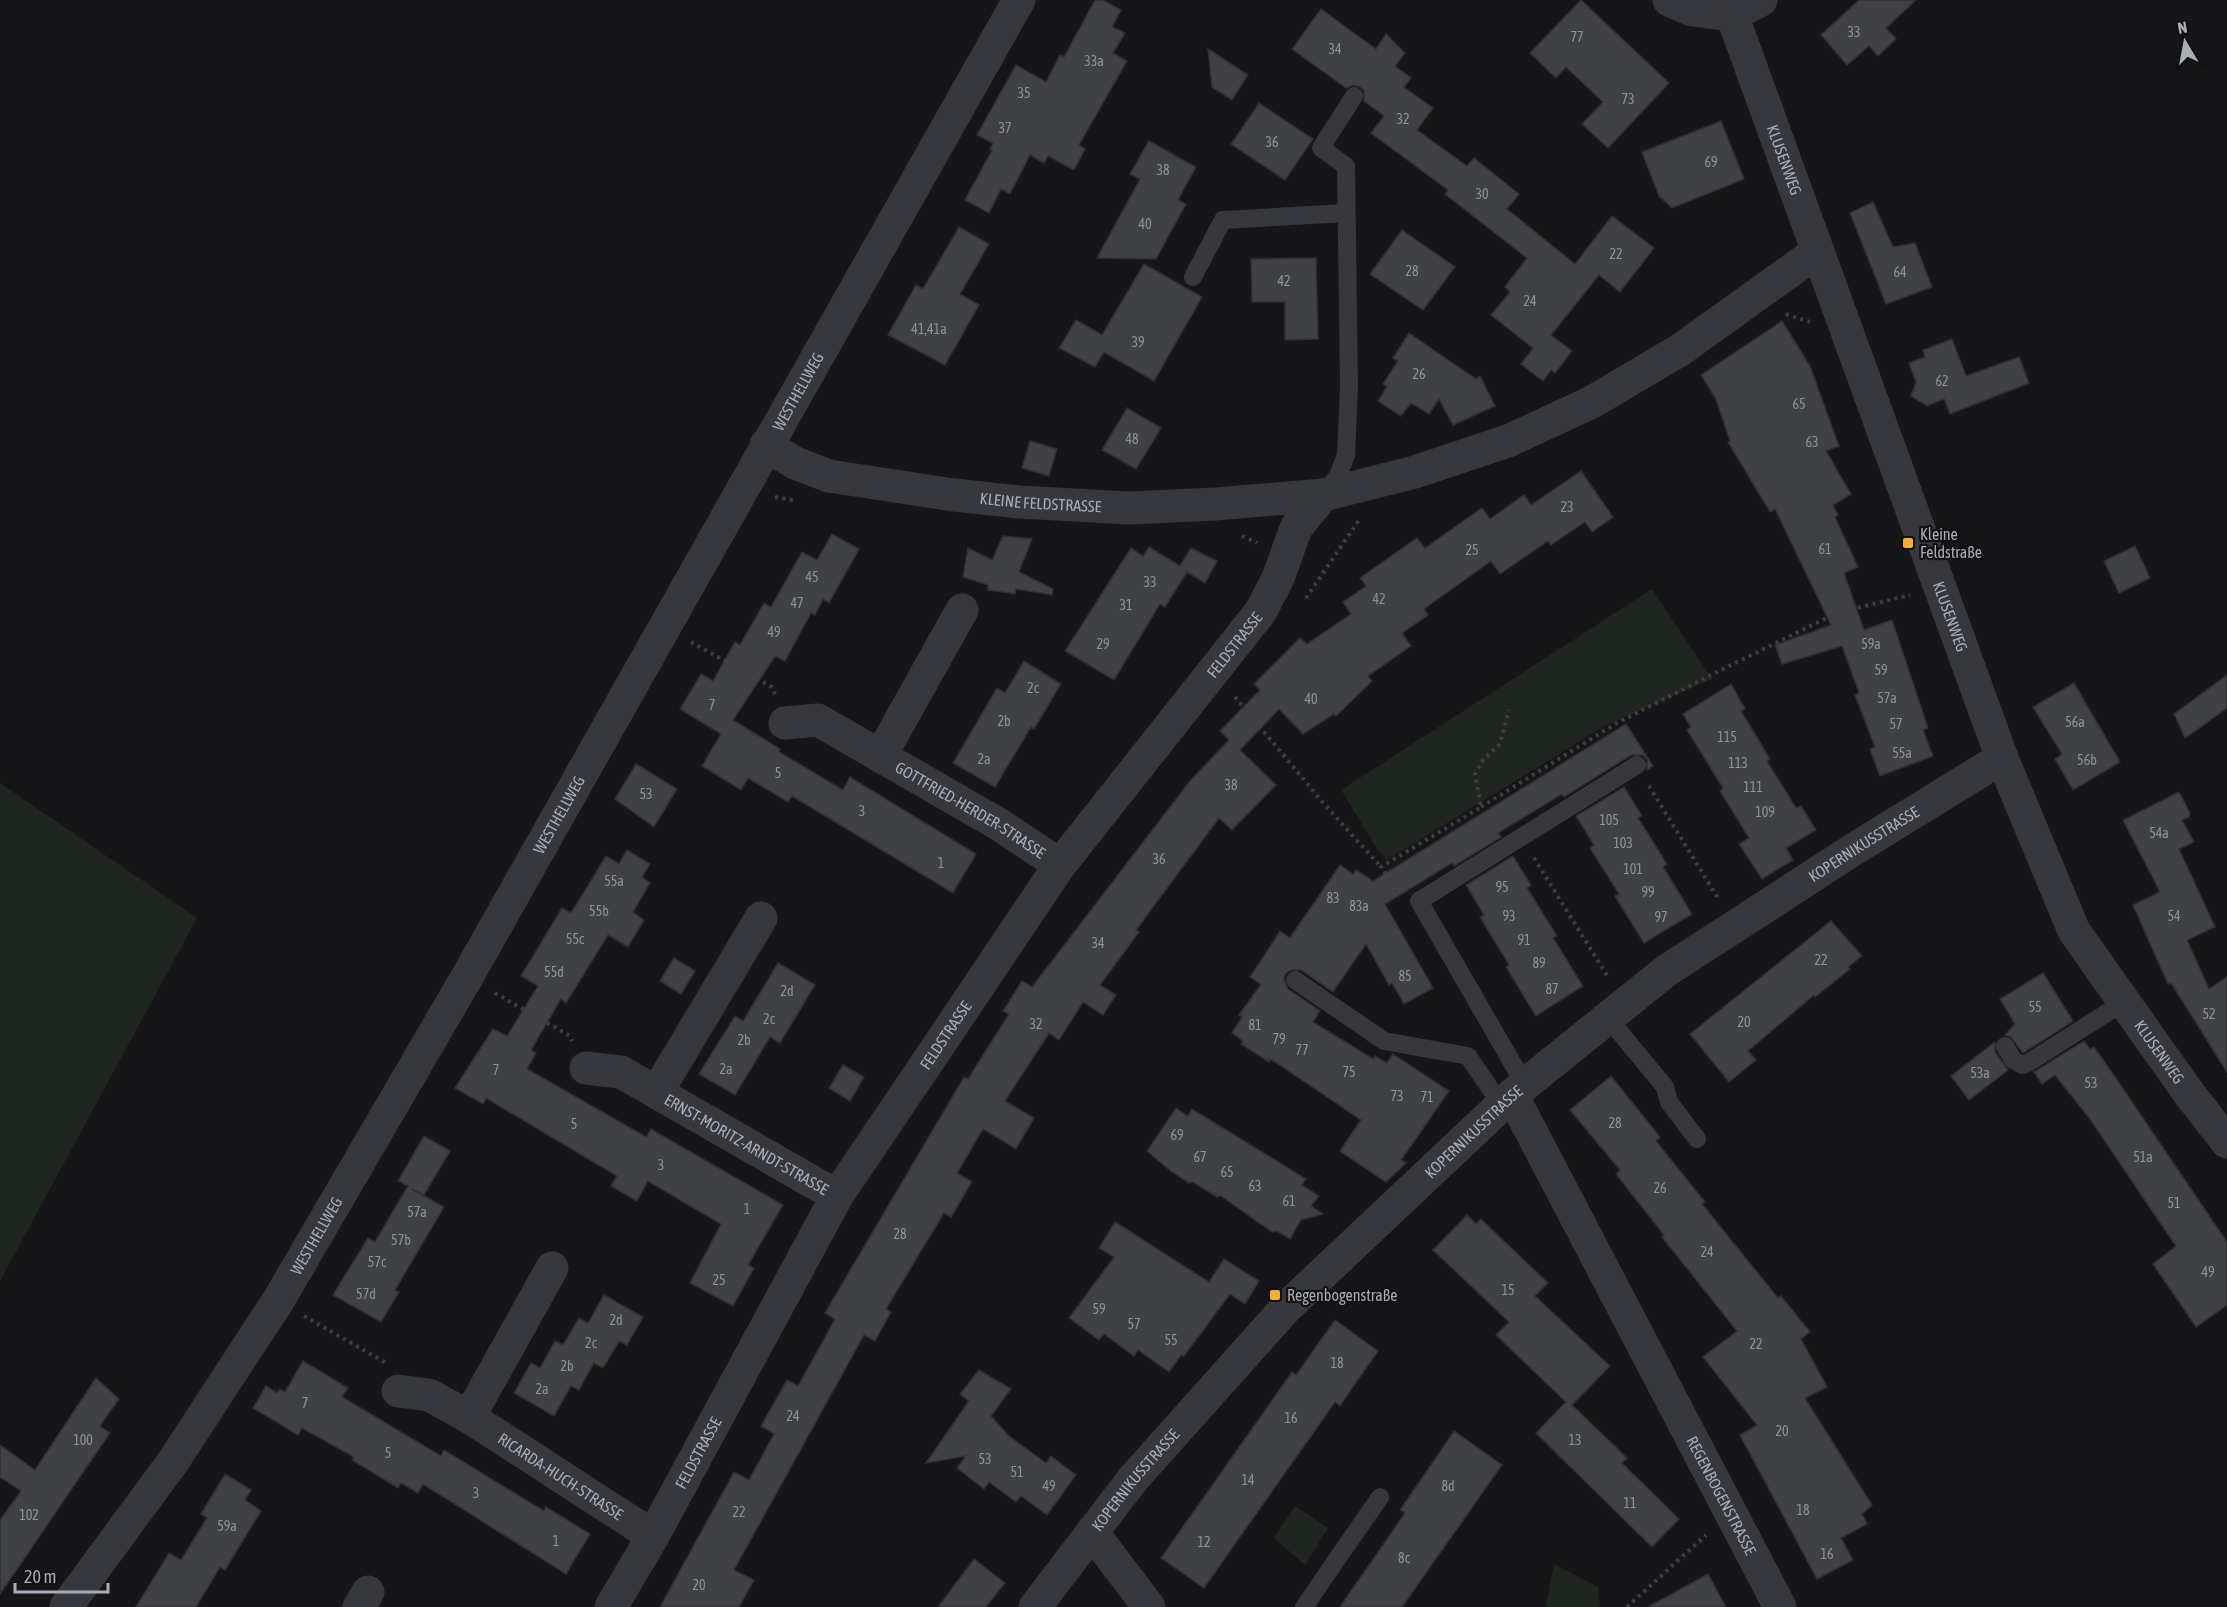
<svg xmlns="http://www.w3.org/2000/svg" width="2227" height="1607" font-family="'Asap Condensed',sans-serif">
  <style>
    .green { fill: #1e261f }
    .building { fill: #404145; stroke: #303034; stroke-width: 1.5 }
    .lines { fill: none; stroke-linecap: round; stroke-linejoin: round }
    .path { stroke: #3d3f44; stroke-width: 4; stroke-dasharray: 3 4.5; stroke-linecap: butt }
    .service { stroke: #37383d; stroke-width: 18 }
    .minor { stroke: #37383d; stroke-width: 33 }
    .poi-dot { fill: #f2b134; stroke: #111113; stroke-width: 2 }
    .labels { text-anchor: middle; stroke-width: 4.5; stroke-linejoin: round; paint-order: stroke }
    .number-label { font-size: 14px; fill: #8e929b }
    .street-label { font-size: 16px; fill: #a8adb8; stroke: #111113 }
    .poi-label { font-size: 16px; fill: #a8adb8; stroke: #111113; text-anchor: start }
  </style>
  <rect width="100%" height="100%" fill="#161618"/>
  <!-- green -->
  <g class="green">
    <path d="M1652,589L1712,679L1605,726L1387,860L1379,852L1341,790Z"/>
    <path d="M0,783L197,918L0,1281Z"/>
    <path d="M1295,1506L1328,1528L1305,1565L1274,1538Z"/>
    <path d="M1554,1564L1598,1587L1600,1607H1546Z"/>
  </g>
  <!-- building -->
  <g class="building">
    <path d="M1095,0H1103L1121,10L1112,27L1125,33L1113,53L1127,61L1079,145L1085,149L1074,170L1048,156L1044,163L1030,155L1010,194L1001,189L989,213L965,200L992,150L990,149L993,143L977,135L1016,65L1046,82L1060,55L1064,57Z"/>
    <path d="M1581,0L1669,83L1608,148L1582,124L1603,102L1566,67L1556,78L1530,53Z"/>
    <path d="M1859,0H1916L1886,28L1896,39L1878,56L1869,46L1847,65L1821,35Z"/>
    <path d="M1321,9L1376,49L1386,34L1405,53L1395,66L1411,78L1404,87L1433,108L1417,130L1467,166L1474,158L1519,194L1507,209L1575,264L1612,216L1654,248L1620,292L1599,275L1551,335L1572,351L1555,373L1551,370L1543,381L1521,364L1533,348L1491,315L1510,292L1505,287L1527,258L1445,194L1448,190L1371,133L1384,116L1364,101V91L1360,87L1354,85L1346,88L1292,49Z"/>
    <path d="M1208,49L1248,75L1232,100L1212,87Z"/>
    <path d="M1259,103L1313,139L1285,180L1231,144Z"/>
    <path d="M1721,121L1744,179L1672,208L1659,196L1642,152Z"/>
    <path d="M1149,141L1196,167L1178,200L1186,204L1156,259L1097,258L1140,179L1130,174Z"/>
    <path d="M1873,202L1893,247L1915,243L1932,287L1886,304L1850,213Z"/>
    <path d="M959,227L989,244L960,294L979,305L945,365L888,335L916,285L923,289Z"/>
    <path d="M1402,230L1455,267L1423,310L1370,274Z"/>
    <path d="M1316,258L1318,339L1285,340V302H1252L1251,259Z"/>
    <path d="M1144,264L1202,297L1154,381L1104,352L1095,367L1059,348L1076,320L1102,335Z"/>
    <path d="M1782,321L1810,366L1839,446L1826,451L1851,494L1833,505L1838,515L1835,517L1858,567L1844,573L1864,630L1892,620L1928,728L1923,730L1933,756L1880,776L1870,749L1875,747L1855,695L1859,693L1842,646L1782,664L1775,645L1831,625L1775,509L1770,512L1728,442L1730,441L1716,399L1701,375Z"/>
    <path d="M1409,333L1476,379L1480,376L1495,406L1453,425L1439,399L1429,414L1411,403L1401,416L1378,401L1387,387L1383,384L1398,361L1393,358Z"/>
    <path d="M1952,339L1966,376L2019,357L2029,383L1950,414L1944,399L1927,406L1911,396L1916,382L1909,363L1925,357L1923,350Z"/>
    <path d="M1127,408L1161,428L1136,469L1102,450Z"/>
    <path d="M1030,441L1057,449L1049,476L1022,468Z"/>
    <path d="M1581,471L1613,517L1592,532L1585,522L1551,545L1548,541L1500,574L1491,561L1424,609L1428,615L1402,633L1411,646L1368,676L1372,681L1336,716L1334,714L1303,734L1279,709L1240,750L1276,785L1232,830L1219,818L1136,930L1139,932L1100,985L1116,995L1103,1015L1083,1002L1059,1040L1049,1033L1005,1101L1034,1118L1016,1149L983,1129L957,1173L972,1182L951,1217L944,1213L886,1309L891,1312L875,1341L864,1335L734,1570L754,1580L739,1607H660L734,1472L749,1480L774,1434L761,1426L787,1380L798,1386L835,1319L825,1313L964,1077L968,1079L1009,1014L1003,1011L1022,981L1032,987L1190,781L1229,740L1220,731L1260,690L1254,684L1300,638L1307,644L1351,614L1343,602L1366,586L1360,578L1417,538L1425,548L1482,508L1490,519L1524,495L1531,505Z"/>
    <path d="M832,534L859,549L829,603L823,599L815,615L811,613L785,661L775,656L733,720L780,749L779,752L843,790L850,777L976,854L953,893L792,796L788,802L748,778L741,790L702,766L721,734L680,709L701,674L713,681L735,642L740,645L764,603L771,607L802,552L817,560Z"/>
    <path d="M1003,536L1032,539L1019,572L1053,589L1052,595L1016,589L1015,594L988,590V585L963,577L968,548L992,560Z"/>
    <path d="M2135,546L2150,578L2119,593L2104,561Z"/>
    <path d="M1149,547L1180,566L1191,548L1217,561L1205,583L1187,572L1165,607L1160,604L1114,680L1065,651L1131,548L1143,556Z"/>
    <path d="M1024,661L1061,684L1034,729L1031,727L995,787L953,763L997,688L1005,693Z"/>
    <path d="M2227,675V708L2185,738L2174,714Z"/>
    <path d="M2074,683L2120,762L2073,790L2055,759L2062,754L2033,707Z"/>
    <path d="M1731,684L1745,709L1741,711L1770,759L1767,761L1796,808L1801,806L1816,830L1786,848L1793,860L1762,879L1739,844L1749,838L1720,791L1723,788L1687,730L1691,727L1683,714Z"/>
    <path d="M1626,724L1653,766L1647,770V760L1643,755H1631L1564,797L1562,794L1498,833L1501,837L1454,866L1452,863L1385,904L1433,988L1404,1004L1392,983L1389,985L1366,944L1333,992L1301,970H1291L1285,974L1284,980L1288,989L1320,1011L1313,1022L1373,1059L1375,1056L1387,1063L1393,1054L1449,1091L1401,1160L1406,1163L1386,1182L1340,1151L1361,1120L1278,1064L1270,1059L1269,1062L1241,1044L1243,1041L1232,1033L1242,1017L1239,1015L1261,984L1250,977L1280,931L1290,938L1340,865L1353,874L1356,870L1373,881Z"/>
    <path d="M636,764L677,789L654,827L615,799Z"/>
    <path d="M1624,787L1642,816L1638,818L1667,864L1663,867L1692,914L1644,943L1615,896L1619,894L1590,848L1594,845L1576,816Z"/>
    <path d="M2179,792L2190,813L2189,817L2182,820L2194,842L2179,849L2215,927L2187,940L2209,989L2227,977V1072L2171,983L2168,984L2133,905L2160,892L2123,820Z"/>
    <path d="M627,850L650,864L642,877L650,883L633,912L644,920L628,947L608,935L566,1003L561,999L531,1050L536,1053L527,1069L646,1137L651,1129L783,1205L748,1265L754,1268L733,1306L690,1283L721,1224L648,1181L637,1201L611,1186L617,1176L486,1098L483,1104L455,1088L493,1029L507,1036L538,986L521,976L562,908L571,913L606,856L619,864Z"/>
    <path d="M1513,856L1531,885L1527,888L1557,936L1553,938L1583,986L1536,1016L1506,967L1509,965L1480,917L1484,915L1466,885Z"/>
    <path d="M1831,921L1862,956L1848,967L1850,969L1815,997L1814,995L1748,1051L1756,1060L1729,1082L1690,1034Z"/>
    <path d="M674,958L695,971L681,994L660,981Z"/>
    <path d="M778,963L815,985L780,1043L770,1037L735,1095L699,1074L735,1016L743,1021Z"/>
    <path d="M2043,973L2073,1021L2023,1053L2011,1037L2005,1035L2015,1024L2000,999Z"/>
    <path d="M2084,1041L2090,1049L2094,1047L2122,1087L2227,1242V1305L2196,1327L2153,1264L2176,1246L2090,1119L2055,1075L2042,1084L2034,1072Z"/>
    <path d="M1995,1042V1052L2008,1070L1969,1100L1951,1076Z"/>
    <path d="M843,1065L864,1077L850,1101L829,1088Z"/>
    <path d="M1611,1076L1660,1137L1656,1141L1705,1202L1702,1204L1778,1298L1781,1296L1810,1332L1801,1339L1827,1387L1805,1398L1872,1505L1862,1514L1867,1524L1841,1538L1853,1560L1817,1579L1740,1435L1757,1425L1703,1357L1737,1331L1662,1237L1664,1235L1616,1174L1620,1170L1570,1110Z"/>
    <path d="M1176,1108L1188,1116L1192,1109L1306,1179L1302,1185L1319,1196L1311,1206L1323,1214L1301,1220L1290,1239L1277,1231L1272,1232L1221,1196L1217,1197L1193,1182L1189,1183L1172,1172L1147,1151Z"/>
    <path d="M424,1136L450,1151L424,1195L412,1189L444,1207L395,1290L399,1292L381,1322L333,1295L368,1238L375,1242L408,1186L398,1181Z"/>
    <path d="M1467,1215L1476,1224L1481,1219L1548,1283L1535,1296L1610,1366L1572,1405L1627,1458L1622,1463L1679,1519L1652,1547L1536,1433L1566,1402L1496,1335L1509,1322L1433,1250Z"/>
    <path d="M1115,1222L1209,1282L1224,1259L1259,1281L1245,1304L1230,1294L1184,1356L1181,1355L1169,1372L1138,1350L1134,1356L1104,1334L1099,1340L1069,1318L1114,1257L1099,1248Z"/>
    <path d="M604,1295L643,1317L627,1345L619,1341L603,1368L594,1363L579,1390L571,1386L554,1416L514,1393L531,1363L540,1368L555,1341L563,1345L579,1318L588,1323Z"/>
    <path d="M1335,1320L1378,1351L1340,1406L1335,1402L1204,1588L1161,1558L1292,1372L1296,1375Z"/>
    <path d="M303,1361L348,1388L342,1397L441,1456L444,1450L544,1511L546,1507L590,1534L566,1574L423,1484L418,1493L401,1483L398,1488L352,1460L354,1457L302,1428L298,1435L253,1408L266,1386L277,1393L280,1389L285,1392Z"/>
    <path d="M979,1370L1011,1389L991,1416L1009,1436L1046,1463L1051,1456L1076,1475L1047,1515L1021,1496L1016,1502L989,1482L984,1489L957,1468L966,1456L926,1463L969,1401L960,1394Z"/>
    <path d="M96,1378L119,1399L100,1426L110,1433L0,1594V1520L21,1491L0,1477V1445L35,1470Z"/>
    <path d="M1454,1431L1502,1465L1402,1607H1340L1405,1513L1400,1510Z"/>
    <path d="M225,1474L251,1490L245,1500L261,1511L225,1570L220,1567L196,1607H136L169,1553L181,1560L207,1518L201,1514Z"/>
    <path d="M974,1559L1005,1583L986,1607H938Z"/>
    <path d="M1708,1574L1726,1607H1648Z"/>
  </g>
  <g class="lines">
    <!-- path -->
    <g class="path">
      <path d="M1786,314L1810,322"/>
      <path d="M775,497L797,501"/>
      <path d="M1242,536L1257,543"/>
      <path d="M1306,598L1359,520"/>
      <path d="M691,642L772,687L775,694"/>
      <path d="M1235,697L1325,805L1381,867"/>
      <path d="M1649,786L1719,900"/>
      <path d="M1481,807L1617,723L1723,669L1837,613L1910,595"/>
      <path d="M1534,858L1608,977"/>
      <path d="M1398,893L1381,867L1481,807L1475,774L1483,760L1500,744L1509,710"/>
      <path d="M495,993L570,1036L572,1041"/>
      <path d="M304,1316L386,1363"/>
      <path d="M1627,1607L1706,1535"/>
    </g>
    <!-- service -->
    <g class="service">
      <path d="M1193,277L1223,220L1346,213"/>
      <path d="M1324,493L1338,476L1346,455L1349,387L1346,166L1321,148L1354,96"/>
      <path d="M1295,980L1384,1041L1468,1056L1502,1106"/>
      <path d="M1608,1018L1665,1087L1669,1102L1697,1139"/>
      <path d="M2005,1046L2013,1060L2022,1065L2028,1063L2124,1002"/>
      <path d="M1525,1085L1419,901L1637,765"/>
      <path d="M1304,1607L1380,1497"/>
    </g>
    <!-- minor -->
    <g class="minor">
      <path d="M1669,0L1692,10L1732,15"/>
      <path id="s1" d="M1732,15L2002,758L2074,931L2188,1092L2227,1142"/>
      <path d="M1732,15L1761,0"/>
      <path id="s2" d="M766,445L795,463L829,476L954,495L1020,502L1129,508L1216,504L1323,495L1415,472L1508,441L1592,402L1680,350L1818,251"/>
      <path id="s3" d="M785,723L818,720L1000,825L1060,865"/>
      <path d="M881,755L962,610"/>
      <path id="s4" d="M586,1068L621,1072L837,1196"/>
      <path d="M657,1092L761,918"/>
      <path id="s5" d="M1512,1095L1780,1607"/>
      <path id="s6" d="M398,1391L429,1395L469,1417L653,1536"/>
      <path d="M469,1417L552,1268"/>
      <path d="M1092,1532L1149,1607"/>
      <path id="s7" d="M66,1607L172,1463L278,1301L467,977L1019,0"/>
      <path d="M359,1607L368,1592"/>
      <path id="s8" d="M611,1607L653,1536L837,1196L1060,865L1261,611L1278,578L1296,528L1323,495"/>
      <path id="s9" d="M1035,1607L1133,1479L1285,1309L1512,1095L1666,971L1859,846L2002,758"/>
    </g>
  </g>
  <!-- markers -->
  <g class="poi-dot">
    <rect x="1902" y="537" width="12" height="12" rx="3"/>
    <rect x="1269" y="1289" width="12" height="12" rx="3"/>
  </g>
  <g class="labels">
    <!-- number labels -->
    <g class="number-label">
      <text x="1854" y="37">33</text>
      <text x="1577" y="42">77</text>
      <text x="1335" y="54">34</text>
      <text x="1094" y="66">33a</text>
      <text x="1024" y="98">35</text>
      <text x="1628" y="104">73</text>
      <text x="1403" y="124">32</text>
      <text x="1005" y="133">37</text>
      <text x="1272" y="147">36</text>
      <text x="1711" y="167">69</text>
      <text x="1163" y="175">38</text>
      <text x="1482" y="199">30</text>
      <text x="1145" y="229">40</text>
      <text x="1616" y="259">22</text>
      <text x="1412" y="276">28</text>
      <text x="1900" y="277">64</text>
      <text x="1284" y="286">42</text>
      <text x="1530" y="306">24</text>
      <text x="929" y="334">41,41a</text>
      <text x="1138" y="347">39</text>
      <text x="1419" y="379">26</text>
      <text x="1942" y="386">62</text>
      <text x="1799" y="409">65</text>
      <text x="1132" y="444">48</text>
      <text x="1812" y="447">63</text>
      <text x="1567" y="512">23</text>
      <text x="1825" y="554">61</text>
      <text x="1472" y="555">25</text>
      <text x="812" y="582">45</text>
      <text x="1150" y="587">33</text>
      <text x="1379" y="604">42</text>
      <text x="797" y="608">47</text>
      <text x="1126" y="610">31</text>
      <text x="774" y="637">49</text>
      <text x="1103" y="649">29</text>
      <text x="1871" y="649">59a</text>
      <text x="1881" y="675">59</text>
      <text x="1033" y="693">2c</text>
      <text x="1887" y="703">57a</text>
      <text x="1311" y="704">40</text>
      <text x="712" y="710">7</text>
      <text x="1004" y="726">2b</text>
      <text x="2075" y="727">56a</text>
      <text x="1896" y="729">57</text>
      <text x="1727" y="742">115</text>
      <text x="1902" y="758">55a</text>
      <text x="984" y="764">2a</text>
      <text x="2087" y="765">56b</text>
      <text x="1738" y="768">113</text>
      <text x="778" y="778">5</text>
      <text x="1231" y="790">38</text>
      <text x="1753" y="792">111</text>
      <text x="646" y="799">53</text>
      <text x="862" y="816">3</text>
      <text x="1765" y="817">109</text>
      <text x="1609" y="825">105</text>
      <text x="2159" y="838">54a</text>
      <text x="1623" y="848">103</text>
      <text x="1159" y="864">36</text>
      <text x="941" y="868">1</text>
      <text x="1633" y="874">101</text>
      <text x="614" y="886">55a</text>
      <text x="1502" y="892">95</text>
      <text x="1648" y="897">99</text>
      <text x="1333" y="903">83</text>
      <text x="1359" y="911">83a</text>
      <text x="599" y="916">55b</text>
      <text x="1509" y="921">93</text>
      <text x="2174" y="921">54</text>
      <text x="1661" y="922">97</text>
      <text x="575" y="944">55c</text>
      <text x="1524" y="945">91</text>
      <text x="1098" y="948">34</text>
      <text x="1821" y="965">22</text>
      <text x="1539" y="968">89</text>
      <text x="554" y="977">55d</text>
      <text x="1405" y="981">85</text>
      <text x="1552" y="994">87</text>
      <text x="787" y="996">2d</text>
      <text x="2035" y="1012">55</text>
      <text x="2209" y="1019">52</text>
      <text x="769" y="1024">2c</text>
      <text x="1744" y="1027">20</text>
      <text x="1036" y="1029">32</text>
      <text x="1255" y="1030">81</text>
      <text x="1279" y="1044">79</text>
      <text x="744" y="1045">2b</text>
      <text x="1302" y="1055">77</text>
      <text x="726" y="1074">2a</text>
      <text x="496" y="1075">7</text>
      <text x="1349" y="1077">75</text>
      <text x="1980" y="1078">53a</text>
      <text x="2091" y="1088">53</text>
      <text x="1397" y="1101">73</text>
      <text x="1427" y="1102">71</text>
      <text x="1615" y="1128">28</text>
      <text x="574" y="1129">5</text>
      <text x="1177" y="1140">69</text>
      <text x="1200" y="1162">67</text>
      <text x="2143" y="1162">51a</text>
      <text x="661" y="1170">3</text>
      <text x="1227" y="1177">65</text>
      <text x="1255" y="1191">63</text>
      <text x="1660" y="1193">26</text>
      <text x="1289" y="1206">61</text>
      <text x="2174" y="1208">51</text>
      <text x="747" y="1214">1</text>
      <text x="417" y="1217">57a</text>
      <text x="900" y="1239">28</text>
      <text x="401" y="1245">57b</text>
      <text x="1707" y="1257">24</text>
      <text x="377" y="1267">57c</text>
      <text x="2208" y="1277">49</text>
      <text x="719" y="1285">25</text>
      <text x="1508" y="1295">15</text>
      <text x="366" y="1299">57d</text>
      <text x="1099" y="1314">59</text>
      <text x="616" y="1325">2d</text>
      <text x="1134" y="1329">57</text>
      <text x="1171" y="1345">55</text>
      <text x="591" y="1348">2c</text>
      <text x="1756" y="1349">22</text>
      <text x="1337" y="1368">18</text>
      <text x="567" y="1371">2b</text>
      <text x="542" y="1394">2a</text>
      <text x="305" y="1408">7</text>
      <text x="793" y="1421">24</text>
      <text x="1291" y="1423">16</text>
      <text x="1782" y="1436">20</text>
      <text x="83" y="1445">100</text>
      <text x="1575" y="1445">13</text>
      <text x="388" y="1458">5</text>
      <text x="985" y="1464">53</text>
      <text x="1017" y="1477">51</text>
      <text x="1248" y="1485">14</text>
      <text x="1049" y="1491">49</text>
      <text x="1448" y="1491">8d</text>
      <text x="476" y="1498">3</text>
      <text x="1630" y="1508">11</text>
      <text x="1803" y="1515">18</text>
      <text x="739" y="1517">22</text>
      <text x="29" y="1520">102</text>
      <text x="227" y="1531">59a</text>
      <text x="556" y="1546">1</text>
      <text x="1204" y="1547">12</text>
      <text x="1827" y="1559">16</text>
      <text x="1404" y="1563">8c</text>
      <text x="699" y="1590">20</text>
    </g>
    <!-- street labels -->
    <g class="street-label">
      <text dy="6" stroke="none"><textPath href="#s1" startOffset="154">KLUSENWEG</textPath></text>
      <text dy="6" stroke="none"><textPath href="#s7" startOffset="1420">WESTHELLWEG</textPath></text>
      <text dy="6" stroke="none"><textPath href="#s2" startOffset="284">KLEINE FELDSTRASSE</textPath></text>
      <text dy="6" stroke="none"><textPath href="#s1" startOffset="640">KLUSENWEG</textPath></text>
      <text dy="6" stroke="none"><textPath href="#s8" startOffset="1149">FELDSTRASSE</textPath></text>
      <text dy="6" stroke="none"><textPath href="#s3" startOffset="210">GOTTFRIED-HERDER-STRASSE</textPath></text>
      <text dy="6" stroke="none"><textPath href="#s7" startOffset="934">WESTHELLWEG</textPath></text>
      <text dy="6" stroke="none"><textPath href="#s9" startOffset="1134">KOPERNIKUSSTRASSE</textPath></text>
      <text dy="6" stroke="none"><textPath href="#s8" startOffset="663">FELDSTRASSE</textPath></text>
      <text dy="6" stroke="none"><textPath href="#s1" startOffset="1126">KLUSENWEG</textPath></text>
      <text dy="6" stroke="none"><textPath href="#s9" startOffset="648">KOPERNIKUSSTRASSE</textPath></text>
      <text dy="6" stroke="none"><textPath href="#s4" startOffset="180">ERNST-MORITZ-ARNDT-STRASSE</textPath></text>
      <text dy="6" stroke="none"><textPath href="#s7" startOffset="448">WESTHELLWEG</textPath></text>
      <text dy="6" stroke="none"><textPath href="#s8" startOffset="177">FELDSTRASSE</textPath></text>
      <text dy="6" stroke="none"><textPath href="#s6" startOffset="186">RICARDA-HUCH-STRASSE</textPath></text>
      <text dy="6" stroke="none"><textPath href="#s9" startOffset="162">KOPERNIKUSSTRASSE</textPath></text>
      <text dy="6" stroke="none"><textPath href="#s5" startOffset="452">REGENBOGENSTRASSE</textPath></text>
    </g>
    <!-- poi labels -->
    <g class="poi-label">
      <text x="1920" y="540">Kleine<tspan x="1920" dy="18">Feldstraße</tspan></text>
      <text x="1287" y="1301">Regenbogenstraße</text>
    </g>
  </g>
  <!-- north arrow -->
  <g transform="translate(2185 42) rotate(350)" stroke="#111113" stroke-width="4.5" paint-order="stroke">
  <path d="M0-4.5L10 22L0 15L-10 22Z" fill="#a8adb8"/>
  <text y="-9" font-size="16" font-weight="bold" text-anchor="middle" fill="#a8adb8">N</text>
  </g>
  <!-- scale -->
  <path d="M15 1583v9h93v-9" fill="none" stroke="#a8adb8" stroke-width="3"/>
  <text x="24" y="1583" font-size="18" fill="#a8adb8" stroke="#111113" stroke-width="4.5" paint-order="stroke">20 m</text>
</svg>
